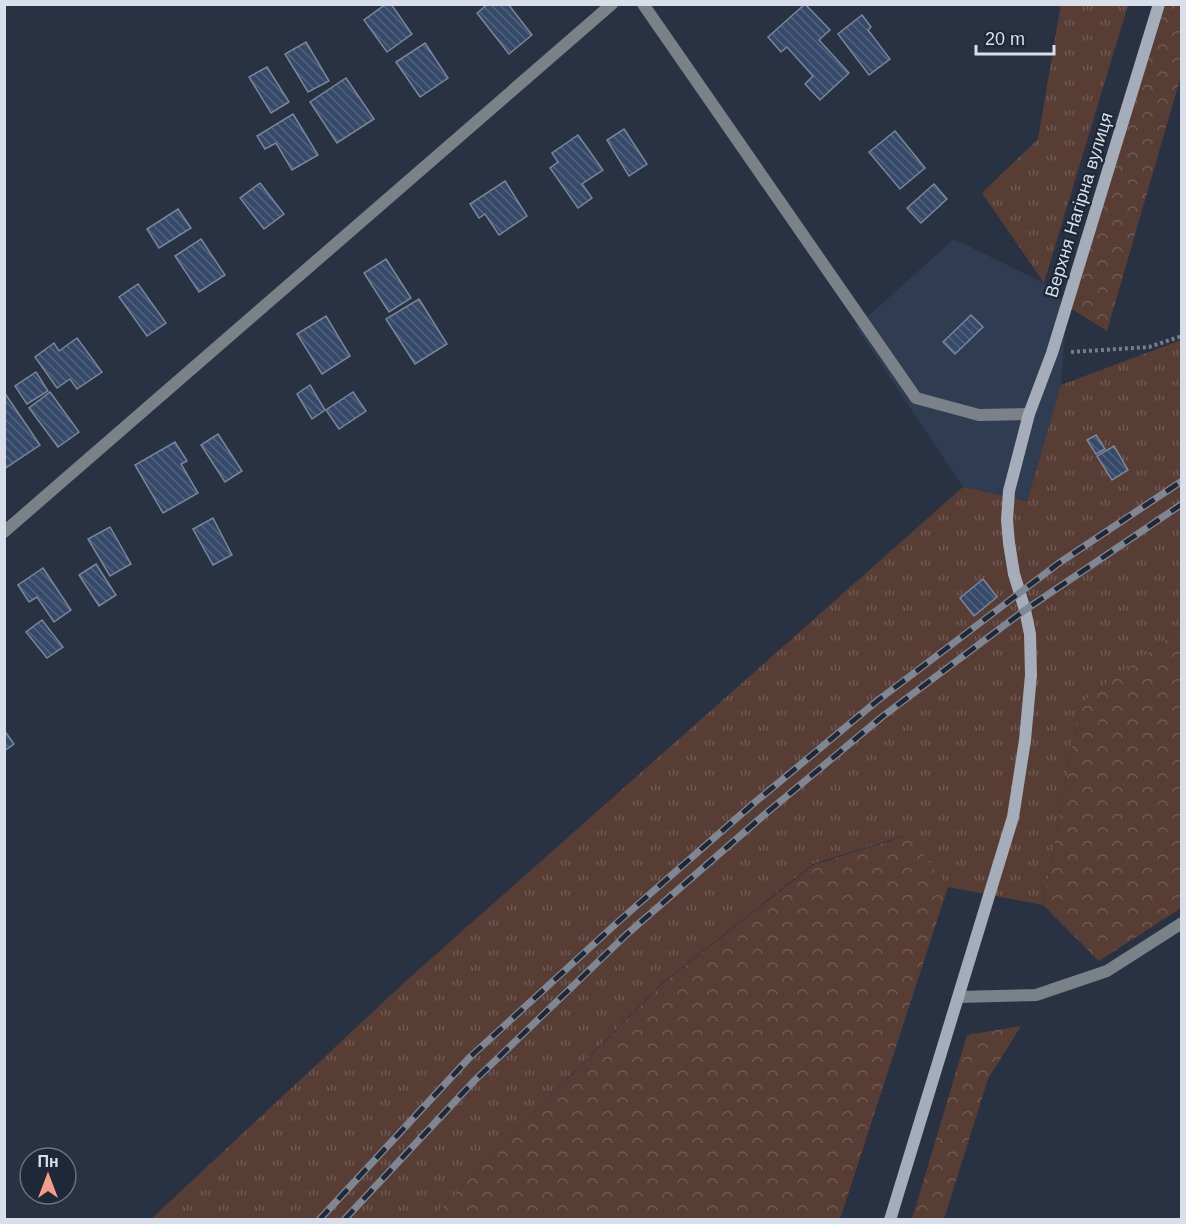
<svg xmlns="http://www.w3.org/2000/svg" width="1186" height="1224" font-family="Helvetica,sans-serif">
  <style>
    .built { fill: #2f3c52 }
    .grass { fill: url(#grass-tufts) }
    .forest { fill: url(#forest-crowns) }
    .building { fill: url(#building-back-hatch); stroke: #7a8699; stroke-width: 1.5 }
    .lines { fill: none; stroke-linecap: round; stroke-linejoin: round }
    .path { stroke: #767e8c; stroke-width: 4; stroke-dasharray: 3 3; stroke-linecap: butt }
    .street { stroke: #7b8189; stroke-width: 12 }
    .secondary { stroke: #a5adbb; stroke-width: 12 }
    .rail-casing { stroke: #7f8795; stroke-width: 7 }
    .rail { stroke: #1e2838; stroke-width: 4.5; stroke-dasharray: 14; stroke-linecap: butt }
    .labels { text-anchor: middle; stroke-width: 4.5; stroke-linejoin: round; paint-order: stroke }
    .street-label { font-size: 18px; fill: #d9dfea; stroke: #1e2838 }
  </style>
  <defs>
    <pattern id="grass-tufts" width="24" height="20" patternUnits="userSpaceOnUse" patternTransform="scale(1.5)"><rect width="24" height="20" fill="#583d35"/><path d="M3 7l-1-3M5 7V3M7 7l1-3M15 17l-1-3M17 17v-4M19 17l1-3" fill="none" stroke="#6f5952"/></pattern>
    <pattern id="forest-crowns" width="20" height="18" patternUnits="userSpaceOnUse" patternTransform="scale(1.5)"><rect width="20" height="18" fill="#583d35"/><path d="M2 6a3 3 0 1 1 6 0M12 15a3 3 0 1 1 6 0" fill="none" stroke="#6f5952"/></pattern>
    <pattern id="building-back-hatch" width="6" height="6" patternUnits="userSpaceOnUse" patternTransform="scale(1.5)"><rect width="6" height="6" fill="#364969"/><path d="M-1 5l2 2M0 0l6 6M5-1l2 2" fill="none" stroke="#52637f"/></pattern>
  </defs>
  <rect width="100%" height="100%" fill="#283243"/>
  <!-- built -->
  <path class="built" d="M954,239L1044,283L1067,306L1061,385L1027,501L963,487L856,327Z"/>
  <!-- grass -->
  <g class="grass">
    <path d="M1061,4L1128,5L1044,283L982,193L1038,139Z"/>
    <path d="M1181,340V628L1080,704L1043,905L948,887L903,836L813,864L661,984L498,1148L431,1219L150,1220L407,980L963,487L1027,501L1061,385Z"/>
  </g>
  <!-- forest -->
  <g class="forest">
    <path d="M1159,5H1181V76L1107,331L1067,306Z"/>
    <path d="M1181,628V908L1099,961L1043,905L1080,704Z"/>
    <path d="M908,835L948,887L840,1219H431L498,1148L662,984L813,865Z"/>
    <path d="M1021,1026L988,1079L944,1219H912L967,1035Z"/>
  </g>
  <!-- building -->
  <g class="building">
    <path d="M386,4H391L412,34L387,52L364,20Z"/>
    <path d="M488,4H508L532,35L509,54L477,13Z"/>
    <path d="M805,4L830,30L819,40L849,73L820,100L805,84L813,76L787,47L781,52L768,37Z"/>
    <path d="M862,15L871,27L868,30L890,59L869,75L838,34Z"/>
    <path d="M306,42L329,81L308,92L285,54Z"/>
    <path d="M425,43L448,78L420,97L396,62Z"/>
    <path d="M267,67L289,102L271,113L249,77Z"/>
    <path d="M346,78L374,119L337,143L310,102Z"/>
    <path d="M293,114L318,155L292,170L276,143L265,149L257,136Z"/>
    <path d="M624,129L647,164L629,176L607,140Z"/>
    <path d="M895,131L925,168L900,189L869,152Z"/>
    <path d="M578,135L603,170L582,184L592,198L578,208L550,168L558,162L552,153Z"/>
    <path d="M505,181L527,216L499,235L485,214L479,218L470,204Z"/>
    <path d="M260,183L284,214L264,229L240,198Z"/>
    <path d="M934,184L947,199L921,223L907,208Z"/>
    <path d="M178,209L191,228L159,248L147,229Z"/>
    <path d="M201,239L225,275L199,292L175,256Z"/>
    <path d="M386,259L411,298L389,312L364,273Z"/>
    <path d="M138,284L166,323L147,336L119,297Z"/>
    <path d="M419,299L447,344L415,364L386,319Z"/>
    <path d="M971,315L983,327L955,354L943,342Z"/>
    <path d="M326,316L350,356L322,374L297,334Z"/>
    <path d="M77,338L102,372L77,389L70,379L57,388L35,357L54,343L59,351Z"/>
    <path d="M36,372L48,391L27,404L15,386Z"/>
    <path d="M310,385L325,410L312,419L297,394Z"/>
    <path d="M50,392L79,432L58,447L29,408Z"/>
    <path d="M353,392L366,411L339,429L326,410Z"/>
    <path d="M6,395L40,445L4,469V397Z"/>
    <path d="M218,434L242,471L225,482L201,445Z"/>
    <path d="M1096,435L1105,449L1096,454L1087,440Z"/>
    <path d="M175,442L187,461L181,464L198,493L163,513L135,465Z"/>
    <path d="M1114,446L1128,470L1112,480L1097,456Z"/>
    <path d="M213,518L232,555L213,565L193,529Z"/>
    <path d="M110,527L131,564L110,576L88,539Z"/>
    <path d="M96,564L116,595L99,606L79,575Z"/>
    <path d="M43,568L71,610L54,622L37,597L29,602L18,585Z"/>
    <path d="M983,579L997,597L974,616L960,598Z"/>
    <path d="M42,620L63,647L47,658L26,632Z"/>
    <path d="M4,730L14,744L4,751Z"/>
  </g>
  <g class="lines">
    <!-- path -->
    <path class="path" d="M1071,352L1149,347L1182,336"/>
    <!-- street -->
    <g class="street">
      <path d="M643,4L916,398L979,415L1029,414"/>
      <path d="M4,532L612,4"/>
      <path d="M959,997L1036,995L1107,971L1182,923"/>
    </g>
    <!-- secondary -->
    <path class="secondary" d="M890,1220L1013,817L1025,740L1031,675L1030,634L1025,610L1014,574L1009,543L1007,520L1009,491L1029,414L1052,353L1159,4"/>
    <defs>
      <g id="rail">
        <path d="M319,1220L470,1057L619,921L754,803L877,701L1059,563L1182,481"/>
        <path d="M344,1220L475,1080L627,934L764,815L883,716L1025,610L1182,504"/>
      </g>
    </defs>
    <!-- rail casing -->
    <use href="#rail" class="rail-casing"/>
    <!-- rail -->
    <use href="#rail" class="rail"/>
  </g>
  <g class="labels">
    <!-- street labels -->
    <g class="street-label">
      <text transform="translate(1079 205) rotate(-73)" y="6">Верхня Нагірна вулиця</text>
    </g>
  </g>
  <!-- border -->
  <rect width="1186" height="1224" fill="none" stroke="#d9dfea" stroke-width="12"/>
  <!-- north arrow -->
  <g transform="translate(48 1176)"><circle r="28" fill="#1e2838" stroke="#69717f" stroke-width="1.5"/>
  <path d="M0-4.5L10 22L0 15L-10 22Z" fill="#f49e88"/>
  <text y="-9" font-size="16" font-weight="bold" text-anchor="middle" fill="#d9dfea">Пн</text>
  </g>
  <!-- scale -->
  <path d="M976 45v9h78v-9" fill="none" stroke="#d9dfea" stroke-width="3"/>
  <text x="985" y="45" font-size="18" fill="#d9dfea" stroke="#1e2838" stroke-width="4.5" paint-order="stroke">20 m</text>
</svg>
